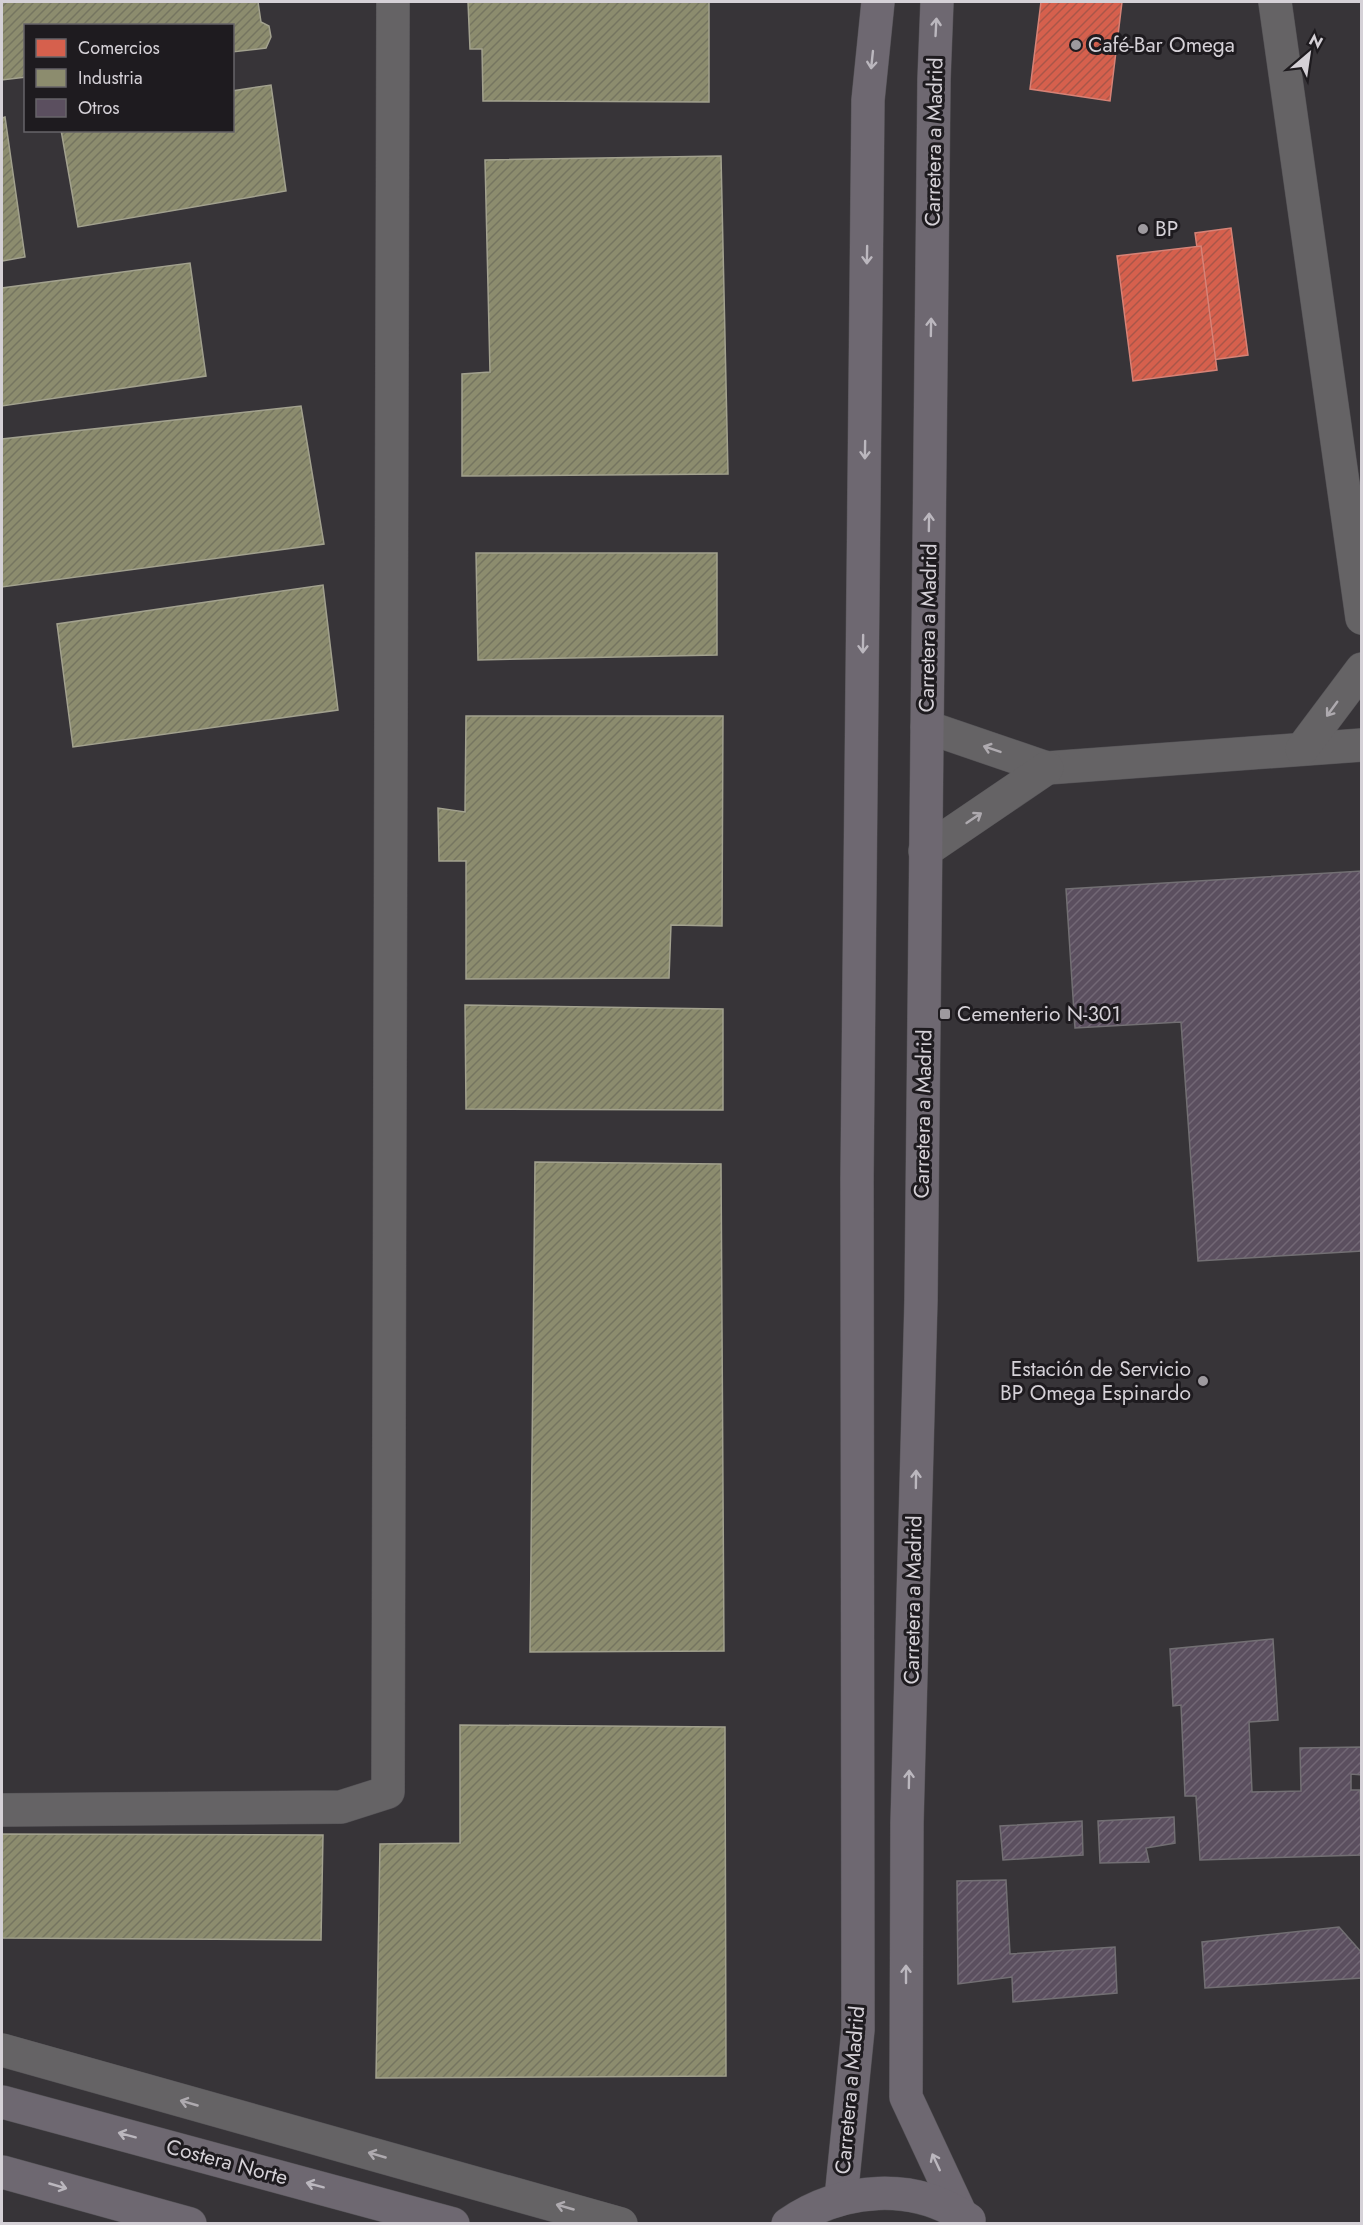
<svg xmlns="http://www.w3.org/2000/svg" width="1363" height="2225" font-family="Jost,sans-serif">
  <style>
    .shops { fill: url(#shops-hatch); stroke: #d68276; stroke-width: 1.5 }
    .industry { fill: url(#industry-hatch); stroke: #a2a18e; stroke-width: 1.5 }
    .building { fill: url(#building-hatch); stroke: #726f73; stroke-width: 1.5 }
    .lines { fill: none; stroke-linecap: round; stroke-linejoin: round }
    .minor-casing { stroke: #525054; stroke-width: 34 }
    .major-casing { stroke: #525054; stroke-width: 34 }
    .minor { stroke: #656365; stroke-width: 33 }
    .major { stroke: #6e6871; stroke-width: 33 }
    .oneway { stroke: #bbb7be }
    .oneway2 { stroke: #aeaaaf }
    .poi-dot { fill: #9e9a9f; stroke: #1e1b1f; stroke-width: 2 }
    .labels { text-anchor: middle; stroke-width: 6; stroke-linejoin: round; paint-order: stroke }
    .poi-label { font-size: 21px; fill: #d5d1d7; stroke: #1e1b1f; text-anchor: start }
    .street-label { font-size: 21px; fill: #d5d1d7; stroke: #1e1b1f }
  </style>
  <defs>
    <pattern id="shops-hatch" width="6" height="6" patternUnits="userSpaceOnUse" patternTransform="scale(1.5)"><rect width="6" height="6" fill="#d6604d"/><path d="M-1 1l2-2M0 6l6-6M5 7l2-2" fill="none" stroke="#a95649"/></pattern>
    <pattern id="industry-hatch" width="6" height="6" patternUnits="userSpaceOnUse" patternTransform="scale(1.5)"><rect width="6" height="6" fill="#8c8c6e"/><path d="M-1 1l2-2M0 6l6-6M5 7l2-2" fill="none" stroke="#757560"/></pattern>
    <pattern id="building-hatch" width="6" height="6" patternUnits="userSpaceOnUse" patternTransform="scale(1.5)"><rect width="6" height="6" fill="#5b4f5f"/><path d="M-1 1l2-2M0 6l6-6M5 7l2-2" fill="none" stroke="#726775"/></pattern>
  </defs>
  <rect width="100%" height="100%" fill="#373438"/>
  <!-- shops -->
  <g class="shops">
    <path d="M1041,2H1122L1110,101L1030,89Z"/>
    <path d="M1231,228L1248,355L1212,360L1195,233Z"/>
    <path d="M1201,246L1217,370L1133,381L1117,256Z"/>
  </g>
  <!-- industry -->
  <g class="industry">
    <path d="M2,2H258L261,22L269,26L271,37L266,48L232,52V26H26V77L2,80Z"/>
    <path d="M468,2H709V102L483,101L482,49H470Z"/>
    <path d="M271,85L286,191L78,227L61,130H232V91Z"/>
    <path d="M5,117L25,257L2,261V118Z"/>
    <path d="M721,156L728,474L462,476V374L490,372L485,160Z"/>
    <path d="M190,263L206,376L2,406V288Z"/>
    <path d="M301,406L324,544L2,587V439Z"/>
    <path d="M476,553H717V655L478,660Z"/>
    <path d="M323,585L338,710L73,747L57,624Z"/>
    <path d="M466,716H723L722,926L671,925L669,978L466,979V861H439L438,808L465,812Z"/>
    <path d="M465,1005L723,1009V1110L466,1109Z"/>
    <path d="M535,1162L721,1164L724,1651L530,1652Z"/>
    <path d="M460,1725L725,1727L726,2076L376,2078L380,1844L460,1843Z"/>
    <path d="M2,1834L323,1835L321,1940L2,1938Z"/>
  </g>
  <!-- building -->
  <g class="building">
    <path d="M1362,871V1251L1198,1261L1181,1022L1075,1028L1066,889Z"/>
    <path d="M1273,1639L1278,1720L1249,1722L1252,1792L1301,1791L1300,1748L1362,1747V1775L1351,1774V1790H1360L1362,1855L1200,1860L1196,1796H1185L1181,1705L1173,1706L1170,1649Z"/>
    <path d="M1174,1817L1175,1843L1146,1848L1149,1862L1100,1863L1098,1821Z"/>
    <path d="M1082,1821L1083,1855L1003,1860L1000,1826Z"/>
    <path d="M1006,1880L1010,1954L1115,1947L1117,1993L1013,2002L1012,1977L958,1984L957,1881Z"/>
    <path d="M1339,1927L1362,1953V1978L1205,1988L1202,1942Z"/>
  </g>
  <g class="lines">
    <defs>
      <g id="minor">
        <path d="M1275,2L1362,618"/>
        <path d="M927,727L1047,768L1362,745"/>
        <path d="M1302,749L1362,669"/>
        <path d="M925,851L1047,768"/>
        <path d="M2,1810L341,1807L388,1792L393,2"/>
        <path d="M2,2050L621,2224"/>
      </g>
      <g id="major">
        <path d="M937,2L934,79L921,1300L907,1823L906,2097L961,2215"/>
        <path d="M2,2102L453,2224"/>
        <path d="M2,2172L190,2224"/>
        <path d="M841,2198L858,2030L857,1178L868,100L878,2"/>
        <path d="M788,2224C842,2187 914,2181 969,2220"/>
      </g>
    </defs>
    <!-- minor casing -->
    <use href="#minor" class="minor-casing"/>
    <!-- major casing -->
    <use href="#major" class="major-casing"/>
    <!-- minor -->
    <use href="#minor" class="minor"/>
    <!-- major -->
    <use href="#major" class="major"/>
  </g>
  <!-- one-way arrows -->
  <defs><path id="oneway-shaft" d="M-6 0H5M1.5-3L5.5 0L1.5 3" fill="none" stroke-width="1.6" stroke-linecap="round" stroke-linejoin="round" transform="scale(1.5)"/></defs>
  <g class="oneway">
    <use href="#oneway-shaft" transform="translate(936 27) rotate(-87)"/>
    <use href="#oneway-shaft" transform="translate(872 60) rotate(96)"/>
    <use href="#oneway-shaft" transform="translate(867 255) rotate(91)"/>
    <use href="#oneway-shaft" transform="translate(931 327) rotate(-89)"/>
    <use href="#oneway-shaft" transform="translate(865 450) rotate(91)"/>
    <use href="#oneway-shaft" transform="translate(929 522) rotate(-89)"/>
    <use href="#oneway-shaft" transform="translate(863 644) rotate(91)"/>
    <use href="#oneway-shaft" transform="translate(916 1479) rotate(-89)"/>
    <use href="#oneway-shaft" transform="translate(909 1779) rotate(-89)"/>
    <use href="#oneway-shaft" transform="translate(906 1974) rotate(-90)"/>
    <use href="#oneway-shaft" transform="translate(127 2135) rotate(-165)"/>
    <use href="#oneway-shaft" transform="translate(936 2162) rotate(-115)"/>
    <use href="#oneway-shaft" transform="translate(315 2185) rotate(-165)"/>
    <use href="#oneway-shaft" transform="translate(58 2186) rotate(16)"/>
  </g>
  <g class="oneway2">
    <use href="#oneway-shaft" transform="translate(1332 709) rotate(126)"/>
    <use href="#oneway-shaft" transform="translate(992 749) rotate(-161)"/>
    <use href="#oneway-shaft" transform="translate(974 818) rotate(-34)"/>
    <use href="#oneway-shaft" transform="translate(189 2103) rotate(-164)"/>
    <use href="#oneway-shaft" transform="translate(377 2155) rotate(-164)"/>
    <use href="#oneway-shaft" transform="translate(565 2207) rotate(-164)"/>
  </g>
  <!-- markers -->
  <g class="poi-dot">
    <circle cx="1076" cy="45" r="6"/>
    <circle cx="1143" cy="229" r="6"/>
    <rect x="939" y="1008" width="12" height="12" rx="3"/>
    <circle cx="1203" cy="1381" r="6"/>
  </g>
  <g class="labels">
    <!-- poi labels -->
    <g class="poi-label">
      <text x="1088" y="52">Café-Bar Omega</text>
      <text x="1155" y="236">BP</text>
      <text x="957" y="1021">Cementerio N-301</text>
      <text x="1191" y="1376" text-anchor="end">Estación de Servicio<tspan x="1191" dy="24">BP Omega Espinardo</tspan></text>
    </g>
    <!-- street labels -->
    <g class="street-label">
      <text transform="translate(934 142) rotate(-89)" y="7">Carretera a Madrid</text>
      <text transform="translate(928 628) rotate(-89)" y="7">Carretera a Madrid</text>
      <text transform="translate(923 1114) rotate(-89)" y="7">Carretera a Madrid</text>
      <text transform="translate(913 1600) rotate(-89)" y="7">Carretera a Madrid</text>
      <text transform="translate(850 2090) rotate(-85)" y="7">Carretera a Madrid</text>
      <text transform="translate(227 2162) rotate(15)" y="7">Costera Norte</text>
    </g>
  </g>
  <!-- border -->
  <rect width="1363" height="2225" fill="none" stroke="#d5d1d7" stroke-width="6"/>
  <!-- legend -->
  <rect x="24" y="24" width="210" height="108" fill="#1e1b1f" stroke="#676469" stroke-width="1.5"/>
  <rect x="36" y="39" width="30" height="18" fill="#d6604d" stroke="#676469" stroke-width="1.5"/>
  <text x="78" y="54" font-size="18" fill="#d5d1d7">Comercios</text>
  <rect x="36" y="69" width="30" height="18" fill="#8c8c6e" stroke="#676469" stroke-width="1.5"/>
  <text x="78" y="84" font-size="18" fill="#d5d1d7">Industria</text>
  <rect x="36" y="99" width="30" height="18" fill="#5b4f5f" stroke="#676469" stroke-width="1.5"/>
  <text x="78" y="114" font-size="18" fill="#d5d1d7">Otros</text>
  <!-- north arrow -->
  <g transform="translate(1309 54) rotate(29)" stroke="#1e1b1f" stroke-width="4.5" paint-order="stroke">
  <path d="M0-4.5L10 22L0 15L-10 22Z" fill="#d5d1d7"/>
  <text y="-9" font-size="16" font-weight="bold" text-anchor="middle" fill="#d5d1d7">N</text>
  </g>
</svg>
